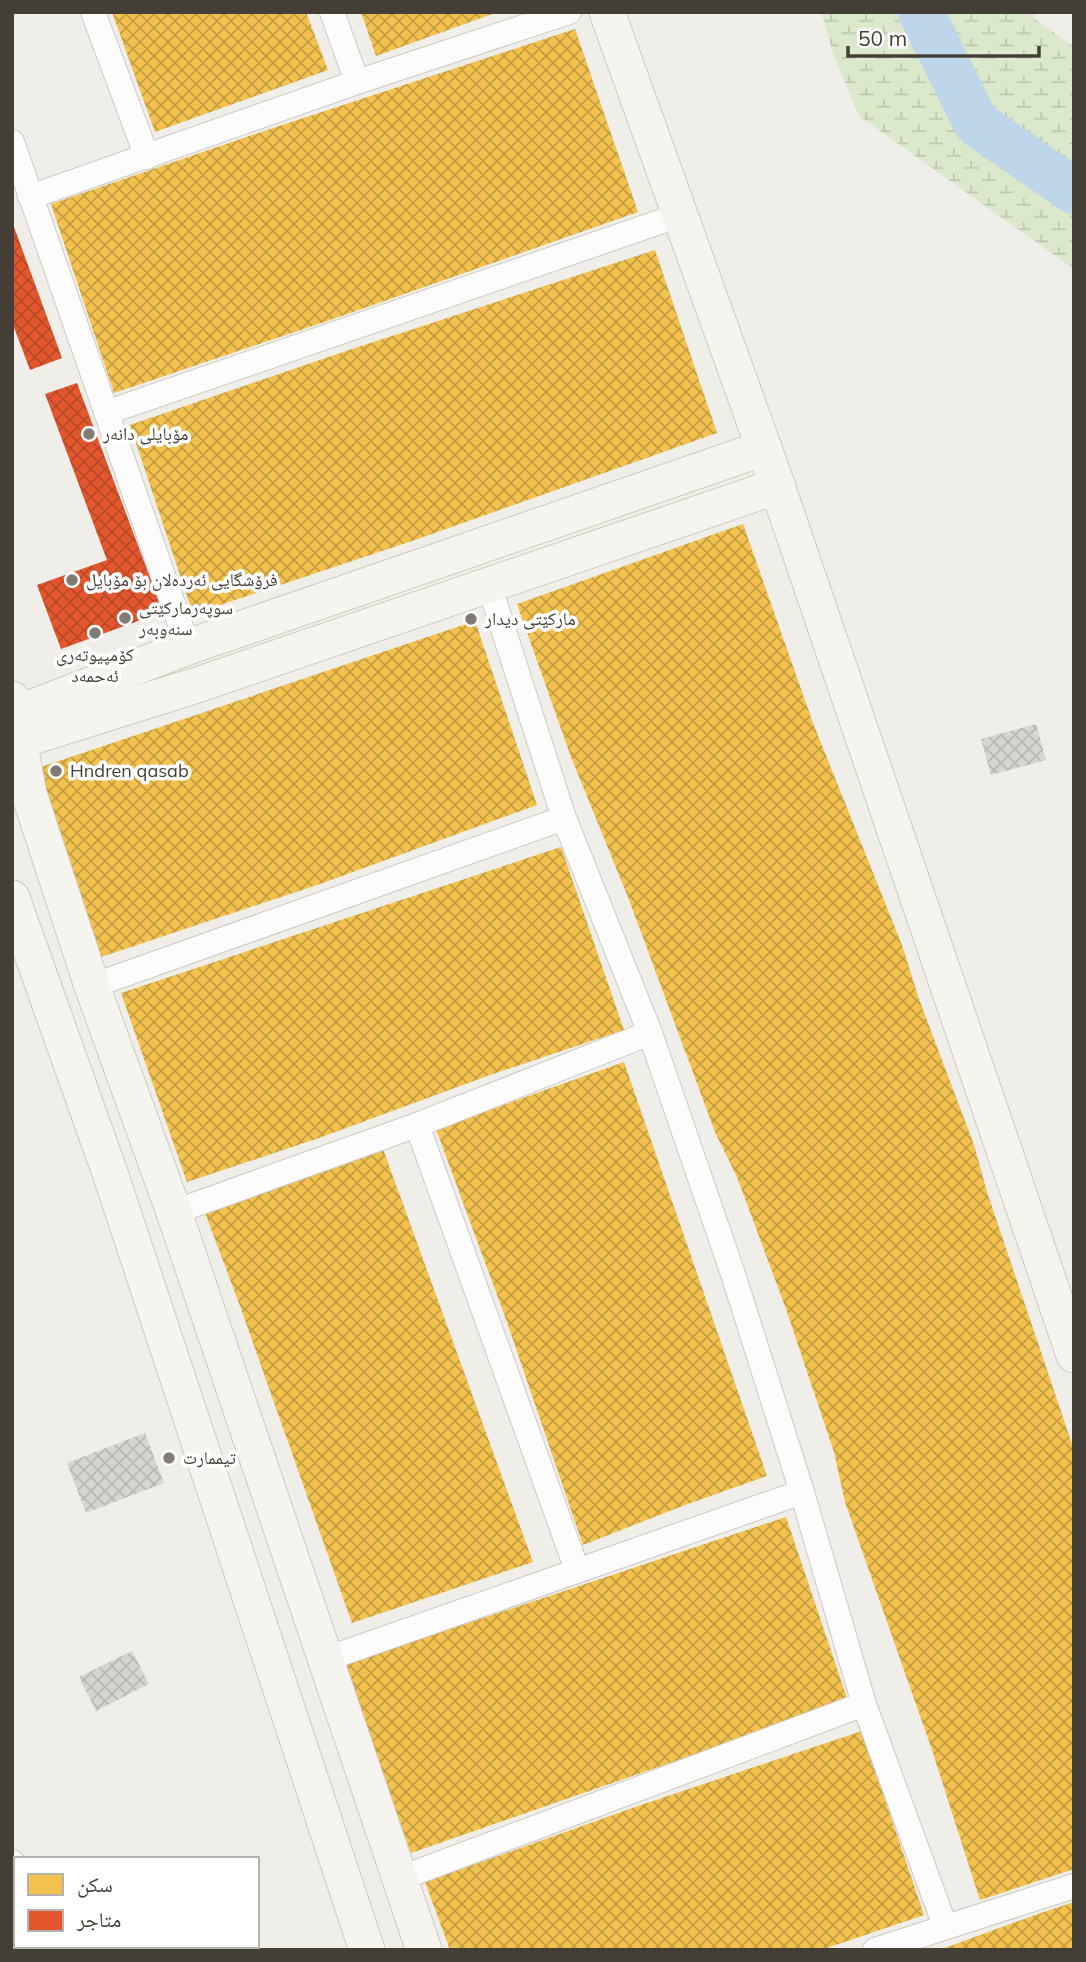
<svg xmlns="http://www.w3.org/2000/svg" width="1086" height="1962" font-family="Mulish,'Noto Naskh Arabic',sans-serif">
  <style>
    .wetland { fill: url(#wetland-marsh) }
    .homes { fill: url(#homes-cross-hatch) }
    .shops { fill: url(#shops-cross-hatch) }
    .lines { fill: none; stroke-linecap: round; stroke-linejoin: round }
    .river { stroke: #bdd6ea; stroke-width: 46 }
    .building { fill: url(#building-cross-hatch) }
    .street-casing { stroke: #cbcac5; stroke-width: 26 }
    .secondary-casing { stroke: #cecbc0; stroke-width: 37 }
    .street { stroke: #fdfcfc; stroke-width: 24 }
    .secondary { stroke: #f5f4ef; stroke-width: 35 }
    .poi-dot { fill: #807c75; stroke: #fff; stroke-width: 2.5 }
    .labels { text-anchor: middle; stroke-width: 7; stroke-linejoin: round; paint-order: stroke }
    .poi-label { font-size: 18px; fill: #443f36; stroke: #fff; text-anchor: start }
  </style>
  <defs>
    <pattern id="wetland-marsh" width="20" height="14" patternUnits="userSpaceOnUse" patternTransform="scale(1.75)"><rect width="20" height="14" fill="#dbe8cb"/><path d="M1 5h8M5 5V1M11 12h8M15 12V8" fill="none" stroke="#bdc8af"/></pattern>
    <pattern id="homes-cross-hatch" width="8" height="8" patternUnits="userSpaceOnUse" patternTransform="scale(1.75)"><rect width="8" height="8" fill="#f2c14e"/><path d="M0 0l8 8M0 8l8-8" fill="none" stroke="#c69e42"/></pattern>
    <pattern id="shops-cross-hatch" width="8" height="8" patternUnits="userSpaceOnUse" patternTransform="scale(1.75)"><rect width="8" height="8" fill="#e4572e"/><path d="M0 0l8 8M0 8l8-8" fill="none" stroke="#ba4928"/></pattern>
    <pattern id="building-cross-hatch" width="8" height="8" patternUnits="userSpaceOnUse" patternTransform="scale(1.75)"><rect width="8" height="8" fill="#d7d5d0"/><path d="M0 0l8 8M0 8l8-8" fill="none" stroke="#bab8b3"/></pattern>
  </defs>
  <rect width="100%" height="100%" fill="#efeee9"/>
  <!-- wetland -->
  <path class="wetland" d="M821,12H1033L1035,19L1074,47V269L859,116L833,53Z"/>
  <!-- homes -->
  <g class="homes">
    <path d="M112,12H306L328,70L155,132Z"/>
    <path d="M361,12H495V13L376,56Z"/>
    <path d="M575,29L638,212L333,319L114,393L51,204L270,129Z"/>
    <path d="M655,250L717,433L412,541L193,614L130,425L349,350Z"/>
    <path d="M743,524L813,723L902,945L919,999L974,1145L987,1192L1074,1450V1869L980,1900L931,1747L845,1502L834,1452L786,1309L737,1177L715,1132L628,897L571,757L517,604Z"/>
    <path d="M475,621L537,805L320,884L101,957L38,768Z"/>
    <path d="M561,847L624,1030L490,1075L319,1138L187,1182L121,993Z"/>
    <path d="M624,1062L767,1476L685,1505L583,1545L507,1322L436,1129Z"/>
    <path d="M383,1149L533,1562L352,1623L240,1306L204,1210Z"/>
    <path d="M786,1517L848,1701L411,1853L345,1664Z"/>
    <path d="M862,1731L924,1915L821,1950H450L425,1882L638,1806Z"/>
    <path d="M1074,1902V1950H939L1041,1913Z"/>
  </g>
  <!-- shops -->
  <g class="shops">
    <path d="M13,224L62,358L30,370L12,322Z"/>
    <path d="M77,383L163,612L61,649L37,585L107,560L45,394Z"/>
  </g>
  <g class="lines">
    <!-- river -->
    <path class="river" d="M921,12L976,123L1074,191"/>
  </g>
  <!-- building -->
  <g class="building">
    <path d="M1036,724L1046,760L991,775L981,739Z"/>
    <path d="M145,1433L164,1483L86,1513L67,1463Z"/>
    <path d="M132,1651L149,1684L96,1711L79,1677Z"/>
  </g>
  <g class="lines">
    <defs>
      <g id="street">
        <path d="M93,12L147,157"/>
        <path d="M332,12L357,82"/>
        <path d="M12,142L188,647"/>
        <path d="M30,197L357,82L569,12"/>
        <path d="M108,412L680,215"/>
        <path d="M489,585L564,818L650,1033L733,1274L802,1492L864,1704L945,1926"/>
        <path d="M92,986L564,818"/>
        <path d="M417,1125L577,1570"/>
        <path d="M174,1212L417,1125L650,1033"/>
        <path d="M326,1659L802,1492"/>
        <path d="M12,1862L16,1871"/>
        <path d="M401,1878L864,1704"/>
        <path d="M45,1946L46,1950"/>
        <path d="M875,1950L1074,1886"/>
      </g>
      <g id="secondary">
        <path d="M607,12L770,465L1074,1355"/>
        <path d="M12,699L15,714L188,647L764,448"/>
        <path d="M22,740L197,685L778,486"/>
        <path d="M20,745L29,794L92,986L174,1212L424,1950"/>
        <path d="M12,898L110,1173L367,1950"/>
      </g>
    </defs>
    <!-- street casing -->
    <use href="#street" class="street-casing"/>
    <!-- secondary casing -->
    <use href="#secondary" class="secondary-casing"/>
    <!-- street -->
    <use href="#street" class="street"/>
    <!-- secondary -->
    <use href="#secondary" class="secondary"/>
  </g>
  <!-- markers -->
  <g class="poi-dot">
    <circle cx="89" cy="434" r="7"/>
    <circle cx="72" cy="580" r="7"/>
    <circle cx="125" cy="618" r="7"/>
    <circle cx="471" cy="619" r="7"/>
    <circle cx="95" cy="633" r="7"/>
    <circle cx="56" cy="771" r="7"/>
    <circle cx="169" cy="1458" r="7"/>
  </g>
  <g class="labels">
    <!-- poi labels -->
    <g class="poi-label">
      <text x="103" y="440">مۆبایلی دانەر</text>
      <text x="86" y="586">فرۆشگایی ئەردەلان بۆ مۆبایل</text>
      <text x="139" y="614">سوپەرمارکێتی<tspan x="139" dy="21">سنەوبەر</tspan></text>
      <text x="485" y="625">مارکێتی دیدار</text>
      <text x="95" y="661" text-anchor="middle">کۆمپیوتەری<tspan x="95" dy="21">ئەحمەد</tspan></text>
      <text x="70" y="777">Hndren qasab</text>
      <text x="183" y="1464">تیممارت</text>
    </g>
  </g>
  <!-- border -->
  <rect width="1086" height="1962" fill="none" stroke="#443f36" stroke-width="28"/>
  <!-- legend -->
  <rect x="14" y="1857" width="245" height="91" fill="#ffffff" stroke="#b4b2af" stroke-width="2"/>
  <rect x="28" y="1874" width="35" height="21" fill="#f2c14e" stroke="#b4b2af" stroke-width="2"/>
  <text x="77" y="1892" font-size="21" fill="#443f36">سكن</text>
  <rect x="28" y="1910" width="35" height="21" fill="#e4572e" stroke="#b4b2af" stroke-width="2"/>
  <text x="77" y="1927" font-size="21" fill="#443f36">متاجر</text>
  <!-- scale -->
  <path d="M848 46v10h191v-10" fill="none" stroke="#443f36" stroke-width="3.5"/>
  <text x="858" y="46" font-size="21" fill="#443f36" stroke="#ffffff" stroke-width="5" paint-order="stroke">50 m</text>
</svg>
